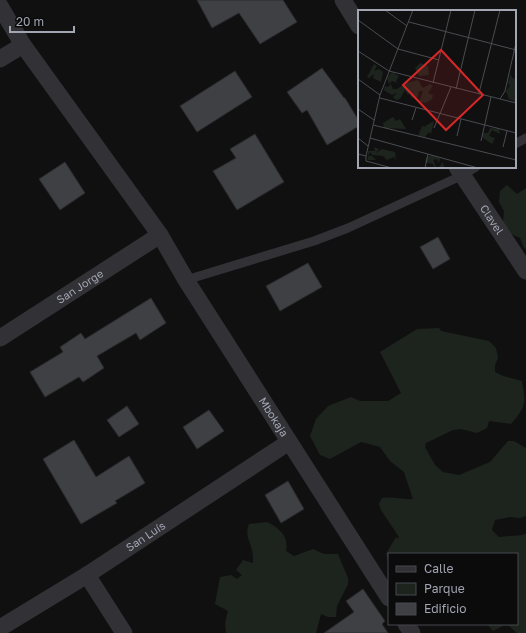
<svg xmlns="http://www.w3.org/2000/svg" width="526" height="633" font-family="'Golos Text',sans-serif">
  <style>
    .green { fill: #1d241e }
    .building { fill: #3f4044; stroke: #2b2a2d }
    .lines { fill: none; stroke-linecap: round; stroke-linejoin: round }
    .service { stroke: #313136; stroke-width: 9 }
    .minor { stroke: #313136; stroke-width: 17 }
    .labels { text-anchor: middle; stroke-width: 3.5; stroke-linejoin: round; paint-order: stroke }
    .street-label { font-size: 11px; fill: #a2a5b2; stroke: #0b0b0c }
    .inset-road { fill: none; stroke: #4a4c51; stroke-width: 1 }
    .view { fill: #d62828; fill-opacity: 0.15; stroke: #d62828; stroke-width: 2 }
    .inset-edge { fill: none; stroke: #a2a5b2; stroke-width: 2 }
  </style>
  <rect width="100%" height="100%" fill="#101011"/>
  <!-- green -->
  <g class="green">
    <path d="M507,185L517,194L526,188V249L524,248L520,238L509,233L503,222L504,211L499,202L500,191Z"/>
    <path d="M439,328L441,331L489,341L496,348L498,358L495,365V372L503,376L522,381C526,403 526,407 511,424L489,421L487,428L477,433L461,429L453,430L426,443L425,447L435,465L443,472L459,475L490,462L508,441H514L526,448V516L520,518L510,517L495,520L492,530L499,537L523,535L526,533V633H517L509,626L505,625L493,631L487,624H517V554H389V565L386,554L396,537L397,539L399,537L381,510L379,504L382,498C393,496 402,500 413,499L404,472L390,461L380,447L361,442L330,459L320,455L310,436L316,419L328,406L351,397L360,401H388L401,393L380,352L417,329Z"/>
    <path d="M267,522C280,528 289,537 286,551L294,556L313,549L324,554H338L348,578V584L337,606L336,617H328L321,614L316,633H226L225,623L228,611L215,604L220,577L231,575L237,579L242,575L236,570L243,560L253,563C253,559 253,554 252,550C249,539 245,536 249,524Z"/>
  </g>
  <!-- building -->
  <g class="building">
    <path d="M197,0H283L297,22L260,44L239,13L212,28Z"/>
    <path d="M322,68L344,98H345L359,121V126L327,145L307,110L302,113L287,92Z"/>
    <path d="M235,71L252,97L197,132L180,106Z"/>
    <path d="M255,134L284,182L237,210L213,171L236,158L230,149Z"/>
    <path d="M65,162L85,193L60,210L39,179Z"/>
    <path d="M438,237L450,259L433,269L420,247Z"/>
    <path d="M308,263L322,287L280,311L266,286Z"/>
    <path d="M151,298L166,323L140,340L136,333L97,356L104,368L83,382L79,377L45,397L30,372L63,352L60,347L81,333L85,339Z"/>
    <path d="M127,406L139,424L119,437L107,420Z"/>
    <path d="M209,410L224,431L197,449L183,427Z"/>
    <path d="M74,440L96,477L129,456L145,483L115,501L117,503L81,524L43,459Z"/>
    <path d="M288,481L304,509L281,523L265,495Z"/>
    <path d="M363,589L385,621L382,624L388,633H324L354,612L346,601Z"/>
  </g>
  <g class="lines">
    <!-- service -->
    <g class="service">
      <path d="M515,144L526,138"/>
      <path d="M186,280L314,241L348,228L463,175L476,167"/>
    </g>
    <!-- minor -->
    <g class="minor">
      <path d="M343,0L359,26"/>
      <path id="s1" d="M0,6L23,45L160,235L186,280L389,598"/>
      <path d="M0,59L23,45"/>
      <path id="s2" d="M457,167L526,271"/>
      <path id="s3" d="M0,338L160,235"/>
      <path d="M87,575L124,633"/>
      <path d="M406,624L412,633"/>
      <path id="s4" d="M0,628L87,575L289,442"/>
    </g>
  </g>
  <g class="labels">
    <!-- street labels -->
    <g class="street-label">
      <text dy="4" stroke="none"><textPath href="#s2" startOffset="63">Clavel</textPath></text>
      <text dy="4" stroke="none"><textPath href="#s3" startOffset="95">San Jorge</textPath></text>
      <text dy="4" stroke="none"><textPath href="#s1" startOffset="494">Mbokaja</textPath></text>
      <text dy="4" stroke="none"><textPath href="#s4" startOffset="172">San Luís</textPath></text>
    </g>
  </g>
  <!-- overview -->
  <g transform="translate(358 10)">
    <rect width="158" height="158" fill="#101011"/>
    <path d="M62,53L70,56L71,65L61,66L57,58ZM16,54L19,56L16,61L21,59L25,62L23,72L15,68L16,64L11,68L9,67ZM34,62L41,66L38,71L40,73L34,71L31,74L29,68ZM153,64L154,68L158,69V92L151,89L148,81L152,76L150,73ZM60,70L65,78L72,74L75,76L70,83L75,85L74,89L68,93L61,92L65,81H61L60,87L55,88L52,86L55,80L50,85L47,80L42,89L38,90L35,87L39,83L34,85L26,80L27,76L30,77L33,74L35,79H39L48,73ZM35,107L38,111L42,109L48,119L26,118L25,113ZM76,111L73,124L71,122L67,127L60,126L64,116L69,117L67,116ZM132,118L141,119L142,124L134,120L131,126L137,128L134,134L125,128V123H130ZM16,137L21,139L18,143L24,139L37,142L38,151L36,147L29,150L25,146L14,145L12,142L10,146H14L18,150H10V141H17ZM73,145L82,148L81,153L79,149L75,150L78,157H81L85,152L86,158L76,157L75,154L67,152L68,148Z" fill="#1d241e"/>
    <path class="inset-road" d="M27,0L49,16M0,10L40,39L81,50M51,12L158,40M0,41L31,61L158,93M0,69L22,85M75,73L93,0M98,79L117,0M121,83L142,0M22,88L158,123M142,89L147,81L158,33M0,99L16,110M54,110L58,98M15,115L158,150M76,118L93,77M99,126L103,109M0,128L10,136M12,128L120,158M123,131L133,87M145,137L149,121M0,144L8,146L22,85L55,0M8,146V151L34,158M67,158L70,144"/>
    <path class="view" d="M83,40L125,85L88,120L45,75Z"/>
    <rect width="158" height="158" class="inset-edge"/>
  </g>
  <!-- legend -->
  <rect x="388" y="553" width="130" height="72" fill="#0b0b0c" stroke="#47494e"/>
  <rect x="396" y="566" width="20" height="6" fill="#313136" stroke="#47494e"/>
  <text x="424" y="573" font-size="12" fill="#a2a5b2">Calle</text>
  <rect x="396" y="583" width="20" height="12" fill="#1d241e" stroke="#47494e"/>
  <text x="424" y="593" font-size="12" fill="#a2a5b2">Parque</text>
  <rect x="396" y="603" width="20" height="12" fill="#3f4044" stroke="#47494e"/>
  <text x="424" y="613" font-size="12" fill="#a2a5b2">Edificio</text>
  <!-- scale -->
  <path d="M10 26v6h64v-6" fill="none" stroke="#a2a5b2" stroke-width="2"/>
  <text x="16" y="26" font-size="12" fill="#a2a5b2" stroke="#0b0b0c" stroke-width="3" paint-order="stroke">20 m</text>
</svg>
